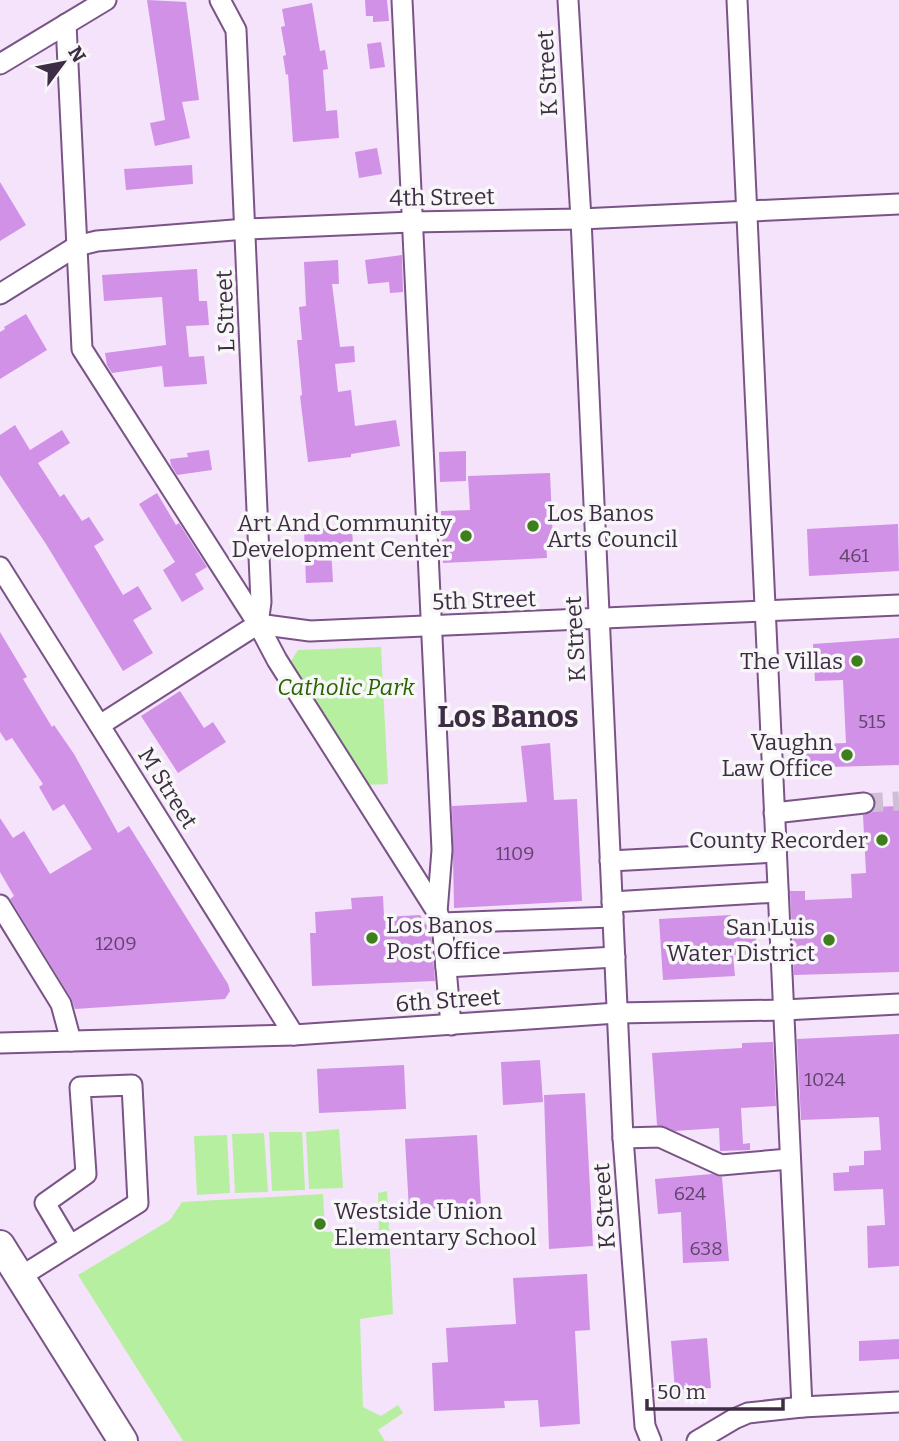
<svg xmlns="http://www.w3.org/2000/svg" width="899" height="1441" font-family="Bitter,serif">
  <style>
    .green { fill: #b6efa0 }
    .building { fill: #d091e7 }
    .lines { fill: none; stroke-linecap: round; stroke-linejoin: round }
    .minor-tunnel { stroke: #d0bed6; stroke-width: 19; stroke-dasharray: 19 10; stroke-linecap: butt }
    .minor-casing { stroke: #7a5387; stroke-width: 23 }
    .highway-casing { stroke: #7a5387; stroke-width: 32 }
    .minor { stroke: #fff; stroke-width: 19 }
    .highway { stroke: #fff; stroke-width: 28 }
    .poi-dot { fill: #3f7e1c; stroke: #f7f7f7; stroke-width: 2.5 }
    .labels { text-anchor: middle; stroke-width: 7; stroke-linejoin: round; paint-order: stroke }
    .number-label { font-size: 19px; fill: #62456d }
    .street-label { font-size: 23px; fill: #3e2c44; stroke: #f7f7f7 }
    .poi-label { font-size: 23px; fill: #3e2c44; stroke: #f7f7f7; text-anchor: end }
    .park-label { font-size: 23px; font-style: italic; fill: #296200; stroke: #f7f7f7 }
    .district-label { font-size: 30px; font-weight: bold; fill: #3e2c44; stroke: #f7f7f7 }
  </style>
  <rect width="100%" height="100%" fill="#f5e3fb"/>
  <!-- green -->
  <g class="green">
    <path d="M381,647L388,784L366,785L288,666L298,650Z"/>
    <path d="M339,1129L343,1188L309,1189L306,1132Z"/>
    <path d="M269,1132H302L305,1190L272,1191Z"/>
    <path d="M264,1133L268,1192L235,1193L232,1134Z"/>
    <path d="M227,1135L230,1193L197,1195L194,1136Z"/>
    <path d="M387,1191L393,1314L360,1319L363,1407L381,1416L398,1405L403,1413L378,1430L385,1441H183L78,1275L170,1220L182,1202L323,1194L325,1232L379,1229L378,1193Z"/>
  </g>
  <!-- building -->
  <g class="building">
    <path d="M147,0L186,2L199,100L182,102L190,138L155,146L150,123L165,120Z"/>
    <path d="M365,0H387L389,21L373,22V16H366Z"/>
    <path d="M312,3L320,51L325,50L328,69L323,70L326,111L337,110L339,138L293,142L288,74L286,75L283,56L286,55L281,27L285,26L282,9Z"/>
    <path d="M381,42L385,67L370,69L367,44Z"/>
    <path d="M377,148L382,174L359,178L355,152Z"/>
    <path d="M192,165L193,184L126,190L124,169Z"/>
    <path d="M0,182L26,225L0,241Z"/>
    <path d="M402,255L403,292L390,293L389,282L368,284L365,260Z"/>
    <path d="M338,260L339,284H332L340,347L354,346L355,362L335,364L338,392L351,390L355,426L396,420L400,446L351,454V457L308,462L300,396L302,395L297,340H302L299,307L306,306L304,262Z"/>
    <path d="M197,269L199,301H207L209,325L186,326L189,357L204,356L207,384L164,387L162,366L112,373L107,365L105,353L166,345L162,297L104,301L102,275Z"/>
    <path d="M26,314L47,350L0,379V332L5,329L4,327Z"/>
    <path d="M15,425L30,450L62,430L70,443L38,463L60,497L64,494L82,521L89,517L104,540L94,546L123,595L138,586L152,609L133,620L153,653L123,671L46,544L0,475V435Z"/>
    <path d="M209,450L212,470L177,475L171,465L170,459L188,457L187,453Z"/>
    <path d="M466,451V481L440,482L439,452Z"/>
    <path d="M550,473L553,542H546L547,558L443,563L441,511L470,510L468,476Z"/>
    <path d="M157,493L176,525L179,523L207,567L195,574L204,589L182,602L163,570L175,562L139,504Z"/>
    <path d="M898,524L899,571L809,576L807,529Z"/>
    <path d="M352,527L353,547L331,548L333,582L306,583L304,529Z"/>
    <path d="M0,632L27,677L23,679L52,727L54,725L74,754L118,833L129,826L228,984L230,991L225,999L75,1009L71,998L10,899L14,896L0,872V818L13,838L24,831L50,874L92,849L64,804L53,811L39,787L43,784L12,738L6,741L0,732Z"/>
    <path d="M899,638V765L795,768L794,745L846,743L843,680L815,681L813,644Z"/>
    <path d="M180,691L204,728L213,722L226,742L178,773L141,716Z"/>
    <path d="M550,743L554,800L577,799L582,901L454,908L452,806L527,802L521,746Z"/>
    <path d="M899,806V972L794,975L790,891H805V900L852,898L851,874L866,873L863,815L871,813L875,807Z"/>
    <path d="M383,896L384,917L420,915L431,932L435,981L312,986L310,933H316L315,912L352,909L351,898Z"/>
    <path d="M731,915L732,928L755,927L757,954L733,955L735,976L663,980L659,919Z"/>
    <path d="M899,1034V1266L868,1268L867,1226L885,1225L883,1189L834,1191L833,1173L849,1172V1166L864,1165V1151L881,1150L879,1117L801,1120L797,1039Z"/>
    <path d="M773,1042L776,1106L741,1108L743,1144L750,1143V1150L720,1151L719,1128L675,1131L657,1125L652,1053L742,1048V1043Z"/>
    <path d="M540,1060L543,1102L503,1105L501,1062Z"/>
    <path d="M404,1065L406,1109L319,1113L317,1069Z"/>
    <path d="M585,1093L593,1246L549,1249L544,1095Z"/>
    <path d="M477,1135L481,1206L409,1210L405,1139Z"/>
    <path d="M712,1174L722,1177L729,1261L683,1263L681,1212L658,1214L655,1179Z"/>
    <path d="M587,1274L590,1330L575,1331L580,1424L540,1427L538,1400L504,1401L505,1408L434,1411L432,1363L448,1362L446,1328L516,1324L513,1278Z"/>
    <path d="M707,1338L711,1388L675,1390L671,1341Z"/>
    <path d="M899,1339V1359L859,1361V1341Z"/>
  </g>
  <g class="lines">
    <!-- minor-tunnel -->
    <path class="minor-tunnel" d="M864,803L899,801"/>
    <defs>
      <g id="minor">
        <path d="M220,0L236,30L261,602L258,624"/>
        <path d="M402,0L442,850L437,912"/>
        <path d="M568,0L581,219L623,1138L645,1426L651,1441"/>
        <path d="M737,0L802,1407"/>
        <path d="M66,24L82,349L258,624L277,660L437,912L442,923L451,1025"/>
        <path d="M0,64L106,0"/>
        <path d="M0,294L77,246L97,241L246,229L411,222L581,219L899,204"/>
        <path d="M0,567L294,1035"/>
        <path d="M100,725L258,624L310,631L899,605"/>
        <path d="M774,813L864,803"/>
        <path d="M610,861L776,852"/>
        <path d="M612,902L778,892"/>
        <path d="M0,905L61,1004L71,1041"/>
        <path d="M442,923L613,917"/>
        <path d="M446,967L615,957"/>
        <path d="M0,1043L294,1035L617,1013L784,1010L899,1004"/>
        <path d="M623,1138L660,1137L721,1165L789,1159"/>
        <path d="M20,1277L138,1203L132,1085L80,1087L86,1174L45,1203L70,1245"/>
        <path d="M697,1441L734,1419L748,1413L802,1407L899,1402"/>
      </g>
      <path id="highway" d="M0,1245L123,1441"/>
    </defs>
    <!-- minor casing -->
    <use href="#minor" class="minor-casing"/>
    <!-- highway casing -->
    <use href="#highway" class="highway-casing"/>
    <!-- minor -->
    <use href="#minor" class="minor"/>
    <!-- highway -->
    <use href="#highway" class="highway"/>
  </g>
  <!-- markers -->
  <g class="poi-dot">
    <circle cx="533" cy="526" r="7"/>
    <circle cx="466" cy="536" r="7"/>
    <circle cx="857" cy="661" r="7"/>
    <circle cx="847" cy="755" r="7"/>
    <circle cx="882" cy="840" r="7"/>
    <circle cx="372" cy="938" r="7"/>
    <circle cx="829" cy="940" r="7"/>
    <circle cx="320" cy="1224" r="7"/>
  </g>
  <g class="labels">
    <!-- number labels -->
    <g class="number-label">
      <text x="854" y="562">461</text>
      <text x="872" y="728">515</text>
      <text x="515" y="860">1109</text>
      <text x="116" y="950">1209</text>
      <text x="825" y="1086">1024</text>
      <text x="690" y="1200">624</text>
      <text x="706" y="1255">638</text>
    </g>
    <!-- street labels -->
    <g class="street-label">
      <text transform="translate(547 73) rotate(-93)" y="8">K Street</text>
      <text transform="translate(442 197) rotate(-1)" y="8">4th Street</text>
      <text transform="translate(225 311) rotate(-92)" y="8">L Street</text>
      <text transform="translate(484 600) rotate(-2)" y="8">5th Street</text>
      <text transform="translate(575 639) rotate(-93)" y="8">K Street</text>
      <text transform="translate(168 788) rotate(58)" y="8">M Street</text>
      <text transform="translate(448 1000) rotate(-4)" y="8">6th Street</text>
      <text transform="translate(604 1206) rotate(-94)" y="8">K Street</text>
    </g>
    <!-- poi labels -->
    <g class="poi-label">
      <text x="547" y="521" text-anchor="start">Los Banos<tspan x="547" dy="26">Arts Council</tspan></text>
      <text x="452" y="531">Art And Community<tspan x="452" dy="26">Development Center</tspan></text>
      <text x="843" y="669">The Villas</text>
      <text x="833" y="750">Vaughn<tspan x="833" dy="26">Law Office</tspan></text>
      <text x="868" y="848">County Recorder</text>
      <text x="386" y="933" text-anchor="start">Los Banos<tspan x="386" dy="26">Post Office</tspan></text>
      <text x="815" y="935">San Luis<tspan x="815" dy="26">Water District</tspan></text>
      <text x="334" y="1219" text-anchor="start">Westside Union<tspan x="334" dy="26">Elementary School</tspan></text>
    </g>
    <!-- park labels -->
    <g class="park-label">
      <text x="346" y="695">Catholic Park</text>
    </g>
    <!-- district labels -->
    <g class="district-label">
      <text x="508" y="727">Los Banos</text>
    </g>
  </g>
  <!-- north arrow -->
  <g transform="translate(63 63) rotate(58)" stroke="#f7f7f7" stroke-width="5" paint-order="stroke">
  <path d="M0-5L12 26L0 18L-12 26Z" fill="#3e2c44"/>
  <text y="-10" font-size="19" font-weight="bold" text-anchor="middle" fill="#3e2c44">N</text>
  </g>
  <!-- scale -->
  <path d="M647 1399v10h136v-10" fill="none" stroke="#3e2c44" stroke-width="3.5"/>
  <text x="657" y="1399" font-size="21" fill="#3e2c44" stroke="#f7f7f7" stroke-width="5" paint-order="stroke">50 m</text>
</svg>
